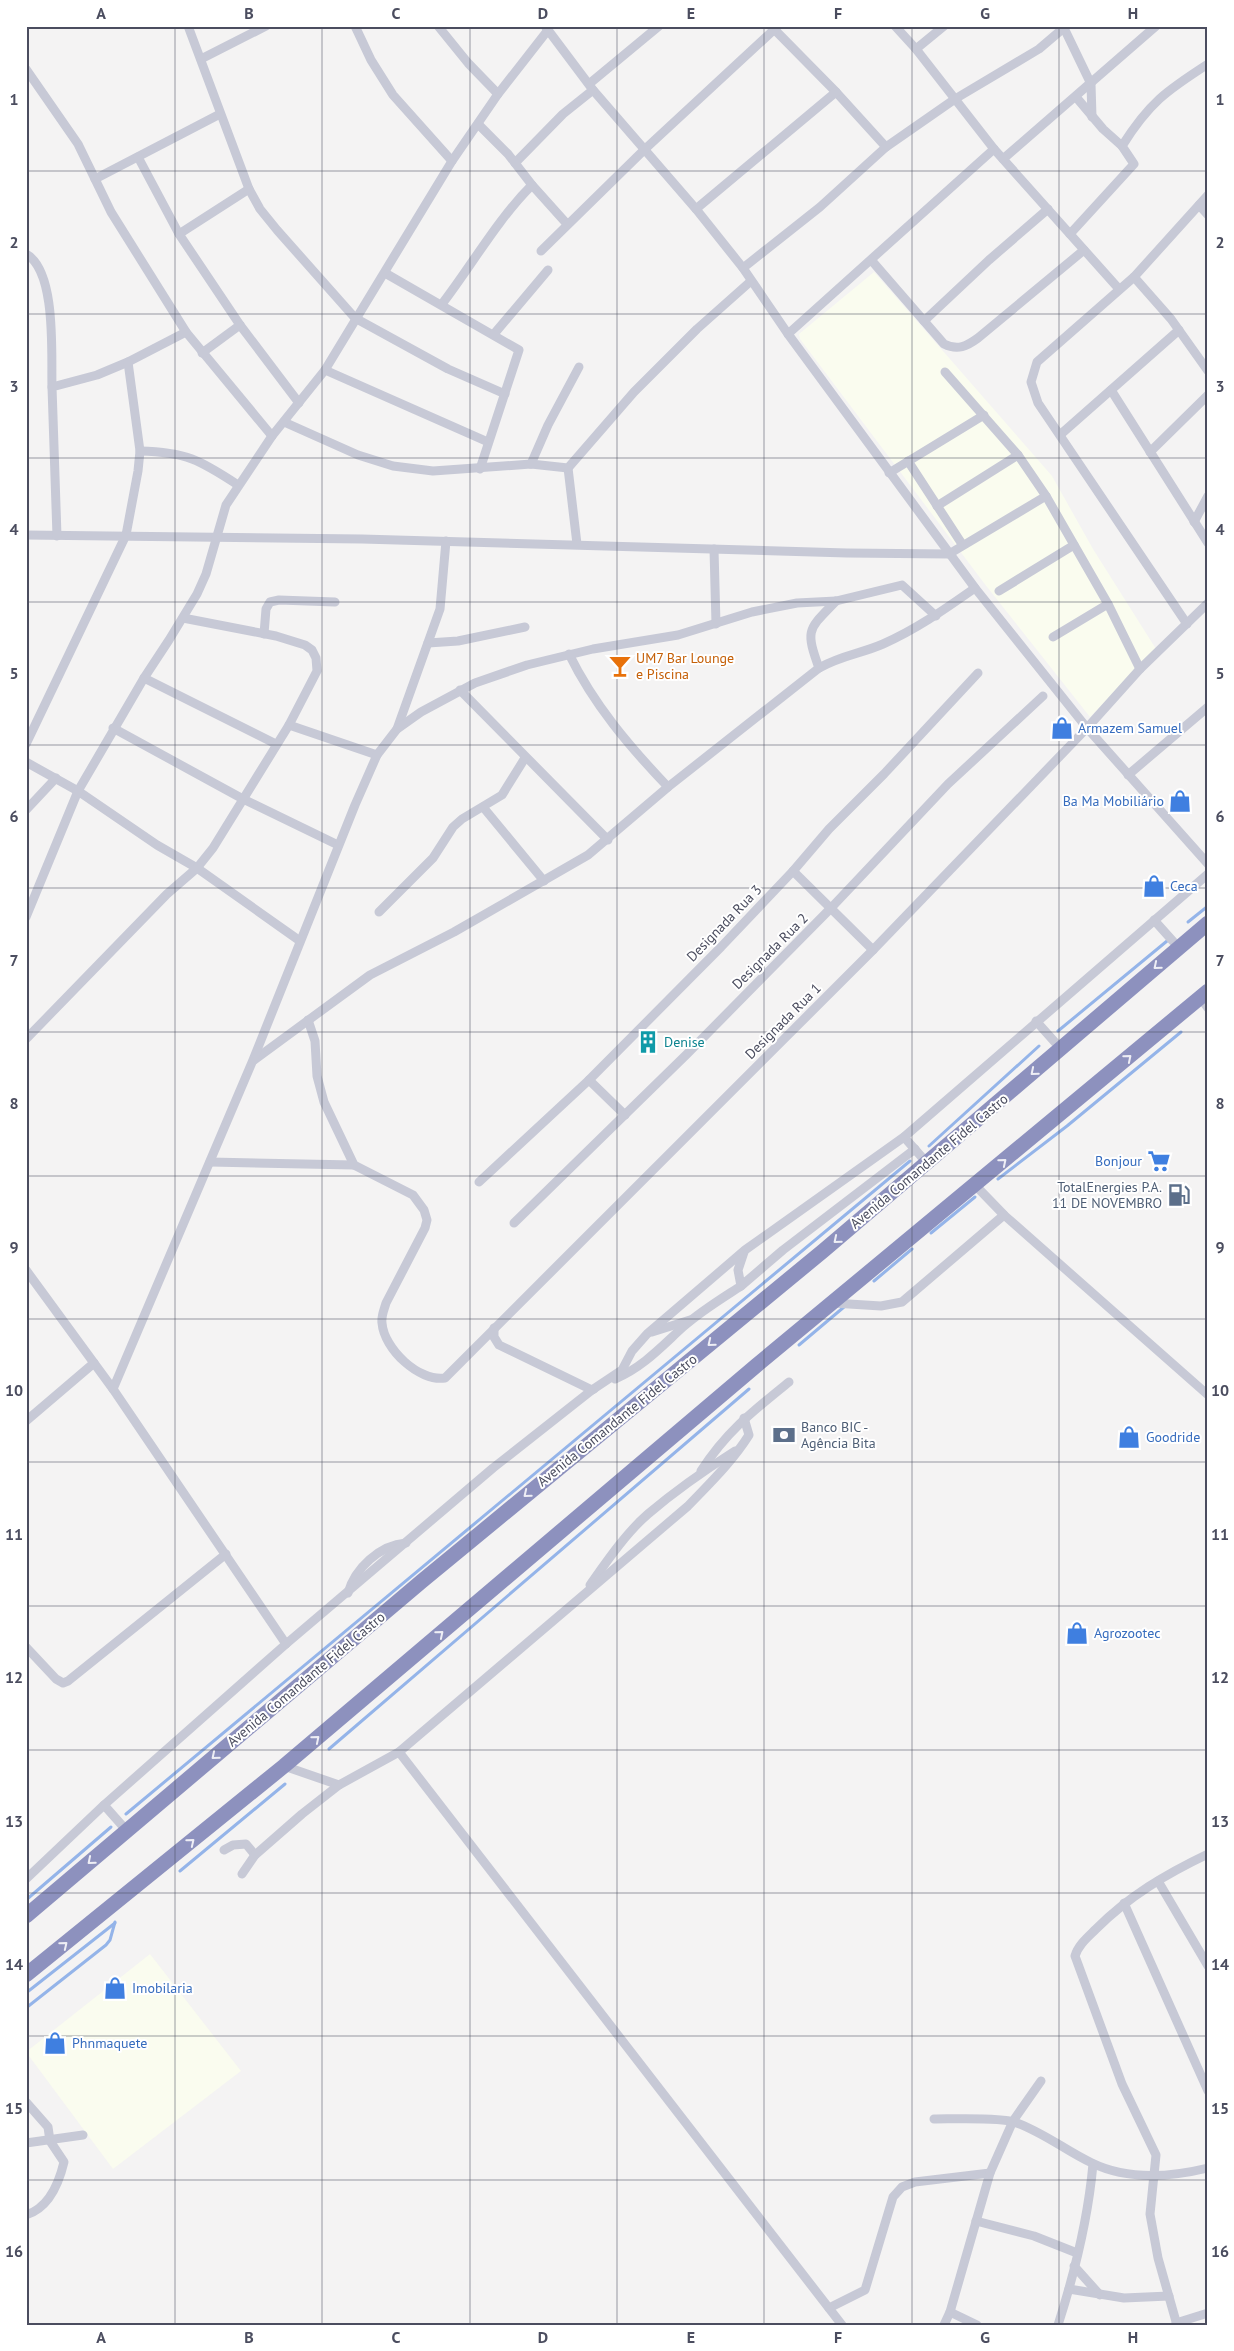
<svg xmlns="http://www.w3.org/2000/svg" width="1234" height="2351" font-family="'PT Sans',sans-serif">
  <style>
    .commercial { fill: #fafcef }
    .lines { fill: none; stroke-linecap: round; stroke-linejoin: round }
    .stream { stroke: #94b4e9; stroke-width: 3 }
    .street { stroke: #c7c9d6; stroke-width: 9 }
    .highway { stroke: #8d91be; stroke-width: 15 }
    .oneway { stroke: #eeeef5 }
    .grid { fill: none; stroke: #4b4d5f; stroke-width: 1; stroke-opacity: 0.55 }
    .labels { text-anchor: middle; stroke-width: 4; stroke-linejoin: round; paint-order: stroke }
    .food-label { font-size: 14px; fill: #c56008; stroke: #fff; text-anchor: start }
    .shop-label { font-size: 14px; fill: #366cbe; stroke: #fff; text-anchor: start }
    .street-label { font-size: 14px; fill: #4b4d5f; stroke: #fff }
    .culture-label { font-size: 14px; fill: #0d838f; stroke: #fff; text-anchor: start }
    .service-label { font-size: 14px; fill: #4e5e75; stroke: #fff; text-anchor: end }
    .neatline { fill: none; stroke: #4b4d5f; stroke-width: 2 }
    .grid-label { font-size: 16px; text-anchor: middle; font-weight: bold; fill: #4b4d5f }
  </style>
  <rect width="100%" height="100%" fill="#f4f3f3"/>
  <!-- commercial -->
  <g class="commercial">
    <path d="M874,272L1052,476L1093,549L1156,649L1090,717L984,583L800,339L799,334Z"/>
    <path d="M150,1954L241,2071L113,2169L26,2052Z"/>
  </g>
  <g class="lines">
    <!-- stream -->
    <g class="stream">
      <path d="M1188,922L1208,906"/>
      <path d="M1058,1031L1167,941"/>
      <path d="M929,1146L1039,1046"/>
      <path d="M998,1179L1067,1126L1181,1032"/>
      <path d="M931,1233L975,1197"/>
      <path d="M874,1281L912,1249"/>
      <path d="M799,1345L844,1307"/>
      <path d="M329,1749L749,1389"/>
      <path d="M126,1814L910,1161"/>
      <path d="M180,1871L285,1784"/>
      <path d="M26,1900L111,1827"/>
      <path d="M26,1993L115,1923"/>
      <path d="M26,2008L106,1945L110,1940L115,1922"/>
    </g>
    <!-- street -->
    <g class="street">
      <path d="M188,26L249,189L260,209L277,230L355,318L448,369L505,394"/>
      <path d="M355,26L371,60L393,95L452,161"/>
      <path d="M438,26L468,63L498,94"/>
      <path d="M545,26L593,90L696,209L743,268L788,334L975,588L1087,728L1208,864"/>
      <path d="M771,26L836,92L886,147"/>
      <path d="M895,26L916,49L994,149L1119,289"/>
      <path d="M1064,28L1091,84L1092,117"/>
      <path d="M916,49L944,26"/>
      <path d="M201,59L266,26"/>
      <path d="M26,69L78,144L95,179"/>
      <path d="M589,84L659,26"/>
      <path d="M1076,97L1103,129L1122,146"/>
      <path d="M220,114L95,179L111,212L186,332L272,436"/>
      <path d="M138,157L179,234L240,325L299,403"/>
      <path d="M1003,159L1156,26"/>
      <path d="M515,163L563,114L593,90"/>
      <path d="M532,185L567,224"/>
      <path d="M1199,205L1208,215"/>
      <path d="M696,209L836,92"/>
      <path d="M179,234L249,189"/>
      <path d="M1070,234L1134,164L1122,146C1149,103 1166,91 1208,64"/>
      <path d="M541,251L644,150L778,26"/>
      <path d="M26,254C57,271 51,356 52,387"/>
      <path d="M872,261L944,344C958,351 967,346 978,338L1084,250"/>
      <path d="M743,268L820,207L886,147L955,99L1039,49L1066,26"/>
      <path d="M385,273L519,350L480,469"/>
      <path d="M1134,277L1171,319L1208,371"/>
      <path d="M442,304C472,265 497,220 532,185L508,154L478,124"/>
      <path d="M924,321L989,260L1048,209"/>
      <path d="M494,334L548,270"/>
      <path d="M788,334L994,149"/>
      <path d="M202,353L240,325"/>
      <path d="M325,370L488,442"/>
      <path d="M945,372L1018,455L1046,496L1108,604L1140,669"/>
      <path d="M1111,390L1208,543"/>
      <path d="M284,422L358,455L393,466L433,471L531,464L568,468L634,392L697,329L751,281"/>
      <path d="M1061,434L1179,330"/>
      <path d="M140,451C186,452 200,460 238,485"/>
      <path d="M1150,452L1208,395"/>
      <path d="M908,461L962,544"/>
      <path d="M531,464L548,425L579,367"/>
      <path d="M568,468L577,544"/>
      <path d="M889,473L984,415"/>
      <path d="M937,506L1018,455"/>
      <path d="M1194,522L1208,496"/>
      <path d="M26,535L362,539L847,553L949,554L1046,496"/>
      <path d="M57,536L52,387L97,375L128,362L186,332"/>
      <path d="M714,549L716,624"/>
      <path d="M999,591L1074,545"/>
      <path d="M1187,624L1038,403L1031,382L1037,362L1134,277L1208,195"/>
      <path d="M264,634L266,609L270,602L279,600L335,602"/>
      <path d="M1053,637L1108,604"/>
      <path d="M428,643L458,641L525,627"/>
      <path d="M569,654C594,705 629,746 668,787"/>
      <path d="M819,668C805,629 808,630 836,601"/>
      <path d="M144,678L276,744"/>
      <path d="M460,690L608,840"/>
      <path d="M289,725L377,755"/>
      <path d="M113,728L243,799L338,845"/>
      <path d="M397,729L440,609L446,541"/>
      <path d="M26,744L126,535L138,471L140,451L128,362"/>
      <path d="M26,762L78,791L157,845L197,868L300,941"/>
      <path d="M1128,775L1208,707"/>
      <path d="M483,807L544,881"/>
      <path d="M26,810L56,778"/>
      <path d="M793,871L873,950"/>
      <path d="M379,912L433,858L453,827L462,819L502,795L525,758"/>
      <path d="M26,917L78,791L144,678L169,640L197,594L206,574L226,505L272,436L325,370L452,161L498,94L548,30"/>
      <path d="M1154,920L1179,948"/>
      <path d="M1200,997L1208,1008"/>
      <path d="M308,1020L315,1041L317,1076L324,1102L354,1165L413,1195L424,1210L427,1220L425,1228L386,1303C384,1310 381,1316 382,1323C384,1349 419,1382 445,1378L873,950L1087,728L1140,669L1208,603"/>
      <path d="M1036,1021L1061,1049"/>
      <path d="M26,1039L167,894L197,868L213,848L289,725L317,671L316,658L312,650L305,645L276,636L183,618"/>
      <path d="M254,1060L370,975L454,932L588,855L668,787L819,668C842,655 860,654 883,644C917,629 945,609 975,588"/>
      <path d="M589,1080L625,1115"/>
      <path d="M904,1137L927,1163"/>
      <path d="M210,1162L354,1165"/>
      <path d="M479,1182L589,1080L721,947L794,870L829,829L884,774L978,673"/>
      <path d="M975,1185L1004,1215L1208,1395"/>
      <path d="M514,1223L687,1054L831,908L948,784L1043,696"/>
      <path d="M26,1270L113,1389L286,1644"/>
      <path d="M741,1286L783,1250L915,1149"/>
      <path d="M833,1303L881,1306L902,1302L1004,1215"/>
      <path d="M494,1328V1337L499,1345L592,1390L594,1389"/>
      <path d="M652,1332L690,1320"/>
      <path d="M615,1379C643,1367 661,1347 683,1327C701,1311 721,1299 741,1286L738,1270L744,1252"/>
      <path d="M113,1389L253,1060L355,805L377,755L397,729L421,712L475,683L527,665L593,649L678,635L752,612L797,603L836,601L902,585L936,616"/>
      <path d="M26,1421L94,1363"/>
      <path d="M701,1471C726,1432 753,1411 789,1382"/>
      <path d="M590,1585C607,1561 626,1533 648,1514C675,1491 705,1470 735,1451"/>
      <path d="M348,1593C355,1568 380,1545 406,1543"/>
      <path d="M26,1647L56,1679L63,1683L68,1681L226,1554"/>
      <path d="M399,1752L842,2325"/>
      <path d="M284,1766L339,1785"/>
      <path d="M104,1805L127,1831"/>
      <path d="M224,1850L233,1845L246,1844L255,1855"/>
      <path d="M242,1874L255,1855L302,1814L339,1785L399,1752L688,1506C710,1483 732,1462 749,1435L744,1418"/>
      <path d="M26,1879L104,1805L286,1644L493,1468L592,1390L622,1370L632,1351L647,1334L745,1250L904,1137L1208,874"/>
      <path d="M1158,1881L1208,1966"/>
      <path d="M1124,1903L1208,2091"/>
      <path d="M26,2102L48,2127L50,2141L64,2162C59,2183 49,2208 26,2215"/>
      <path d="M934,2119C952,2119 1000,2117 1014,2122C1042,2131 1066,2151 1092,2163C1127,2180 1171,2177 1208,2168"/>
      <path d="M26,2143L83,2135"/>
      <path d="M976,2221L1034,2236L1077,2253"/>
      <path d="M1074,2266L1100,2295"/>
      <path d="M1069,2289L1124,2298L1169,2296"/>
      <path d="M829,2308L865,2290L893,2197L902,2187L915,2182L990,2173"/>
      <path d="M950,2312L977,2325"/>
      <path d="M1176,2323L1208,2313"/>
      <path d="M944,2325L950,2312L990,2173L1013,2121L1041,2081"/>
      <path d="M1058,2325C1075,2272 1088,2219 1093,2164"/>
      <path d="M1177,2325L1158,2258L1150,2214L1156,2155L1122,2084L1075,1956C1078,1945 1088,1937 1096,1929C1129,1896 1166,1874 1208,1854"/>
    </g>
    <!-- highway -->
    <g class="highway">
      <path d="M26,1916L422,1581L823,1251L1208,923"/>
      <path d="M26,1975L284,1766L757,1365L1208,991"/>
    </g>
  </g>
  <!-- one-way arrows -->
  <defs><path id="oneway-chevron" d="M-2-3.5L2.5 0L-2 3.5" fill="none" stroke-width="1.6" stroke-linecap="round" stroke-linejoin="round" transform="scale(1.25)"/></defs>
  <g class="oneway">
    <use href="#oneway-chevron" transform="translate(1157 966) rotate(140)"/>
    <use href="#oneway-chevron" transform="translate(1128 1058) rotate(-40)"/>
    <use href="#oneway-chevron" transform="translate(1034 1072) rotate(140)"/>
    <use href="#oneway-chevron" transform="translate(1003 1162) rotate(-40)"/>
    <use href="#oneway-chevron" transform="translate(837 1240) rotate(140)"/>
    <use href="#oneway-chevron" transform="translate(711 1343) rotate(141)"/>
    <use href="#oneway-chevron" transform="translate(527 1494) rotate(141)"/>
    <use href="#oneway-chevron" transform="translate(440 1634) rotate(-40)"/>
    <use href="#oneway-chevron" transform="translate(316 1739) rotate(-40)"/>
    <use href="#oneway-chevron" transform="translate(215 1756) rotate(140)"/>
    <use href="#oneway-chevron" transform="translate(191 1842) rotate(-39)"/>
    <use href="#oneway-chevron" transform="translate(91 1861) rotate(140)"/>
    <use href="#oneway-chevron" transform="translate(64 1945) rotate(-39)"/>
  </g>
  <!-- grid -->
  <path class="grid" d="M175,26V2325M322,26V2325M470,26V2325M617,26V2325M764,26V2325M912,26V2325M1059,26V2325M26,171H1208M26,314H1208M26,458H1208M26,602H1208M26,745H1208M26,888H1208M26,1032H1208M26,1176H1208M26,1319H1208M26,1462H1208M26,1606H1208M26,1750H1208M26,1893H1208M26,2036H1208M26,2180H1208"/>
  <!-- icons -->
  <defs>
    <symbol id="bar-bare" viewBox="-9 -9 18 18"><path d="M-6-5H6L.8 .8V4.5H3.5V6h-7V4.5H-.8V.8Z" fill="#e8710a" stroke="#fff" stroke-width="2.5" paint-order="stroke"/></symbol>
    <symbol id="shop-bare" viewBox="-9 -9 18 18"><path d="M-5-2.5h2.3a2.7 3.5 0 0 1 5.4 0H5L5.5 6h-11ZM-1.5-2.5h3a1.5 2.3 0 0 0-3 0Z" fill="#3f7fe0" stroke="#fff" stroke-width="2.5" paint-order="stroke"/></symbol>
    <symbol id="building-bare" viewBox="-9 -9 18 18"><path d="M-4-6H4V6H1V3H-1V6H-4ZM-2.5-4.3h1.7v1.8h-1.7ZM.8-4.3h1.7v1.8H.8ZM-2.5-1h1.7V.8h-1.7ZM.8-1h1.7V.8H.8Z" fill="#0f9aa8" stroke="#fff" stroke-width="2.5" paint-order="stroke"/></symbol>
    <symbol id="supermarket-bare" viewBox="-9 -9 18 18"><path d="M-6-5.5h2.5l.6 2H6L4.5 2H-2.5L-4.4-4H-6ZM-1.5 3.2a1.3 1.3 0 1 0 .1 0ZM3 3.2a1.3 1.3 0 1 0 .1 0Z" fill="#3f7fe0" stroke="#fff" stroke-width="2.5" paint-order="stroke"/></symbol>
    <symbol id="fuel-bare" viewBox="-9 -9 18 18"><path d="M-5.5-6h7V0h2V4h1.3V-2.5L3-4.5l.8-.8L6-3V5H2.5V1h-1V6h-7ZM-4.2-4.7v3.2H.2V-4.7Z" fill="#5c6f8a" stroke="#fff" stroke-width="2.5" paint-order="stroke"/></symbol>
    <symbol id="bank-bare" viewBox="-9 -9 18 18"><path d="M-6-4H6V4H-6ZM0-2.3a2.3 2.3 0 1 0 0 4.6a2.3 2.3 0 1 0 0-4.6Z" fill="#5c6f8a" stroke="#fff" stroke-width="2.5" paint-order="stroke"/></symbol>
  </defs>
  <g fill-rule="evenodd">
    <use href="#bar-bare" x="604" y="650" width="32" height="32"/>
    <use href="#shop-bare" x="1046" y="712" width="32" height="32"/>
    <use href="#shop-bare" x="1164" y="785" width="32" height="32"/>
    <use href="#shop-bare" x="1138" y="870" width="32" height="32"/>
    <use href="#building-bare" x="632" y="1026" width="32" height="32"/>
    <use href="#supermarket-bare" x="1143" y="1145" width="32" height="32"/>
    <use href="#fuel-bare" x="1163" y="1179" width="32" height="32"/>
    <use href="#bank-bare" x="768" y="1419" width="32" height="32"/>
    <use href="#shop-bare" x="1113" y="1421" width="32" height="32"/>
    <use href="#shop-bare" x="1061" y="1617" width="32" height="32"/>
    <use href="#shop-bare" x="99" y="1972" width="32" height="32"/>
    <use href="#shop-bare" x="39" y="2027" width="32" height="32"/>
  </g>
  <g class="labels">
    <!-- food labels -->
    <g class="food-label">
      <text x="636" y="663">UM7 Bar Lounge<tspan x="636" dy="16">e Piscina</tspan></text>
    </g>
    <!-- shop labels -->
    <g class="shop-label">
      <text x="1078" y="733">Armazem Samuel</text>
      <text x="1164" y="806" text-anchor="end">Ba Ma Mobiliário</text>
      <text x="1170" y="891">Ceca</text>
      <text x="1142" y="1166" text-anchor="end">Bonjour</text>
      <text x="1146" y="1442">Goodride</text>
      <text x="1094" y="1638">Agrozootec</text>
      <text x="132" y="1993">Imobilaria</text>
      <text x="72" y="2048">Phnmaquete</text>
    </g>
    <!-- street labels -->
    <g class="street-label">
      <text transform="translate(724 923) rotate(-46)" y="5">Designada Rua 3</text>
      <text transform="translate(770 951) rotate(-45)" y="5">Designada Rua 2</text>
      <text transform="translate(783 1021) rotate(-45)" y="5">Designada Rua 1</text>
      <text transform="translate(929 1161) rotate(-40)" y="5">Avenida Comandante Fidel Castro</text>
      <text transform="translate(617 1420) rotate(-39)" y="5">Avenida Comandante Fidel Castro</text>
      <text transform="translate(306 1679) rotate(-40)" y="5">Avenida Comandante Fidel Castro</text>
    </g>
    <!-- culture labels -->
    <g class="culture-label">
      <text x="664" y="1047">Denise</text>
    </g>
    <!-- service labels -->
    <g class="service-label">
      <text x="1162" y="1192">TotalEnergies P.A.<tspan x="1162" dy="16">11 DE NOVEMBRO</tspan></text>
      <text x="801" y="1432" text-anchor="start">Banco BIC -<tspan x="801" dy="16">Agência Bita</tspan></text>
    </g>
  </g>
  <!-- border -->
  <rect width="1234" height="2351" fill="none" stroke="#ffffff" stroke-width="55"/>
  <rect x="28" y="28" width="1178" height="2296" class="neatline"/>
  <g class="grid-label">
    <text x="101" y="19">A</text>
    <text x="249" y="19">B</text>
    <text x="396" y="19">C</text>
    <text x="543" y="19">D</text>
    <text x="691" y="19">E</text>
    <text x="838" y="19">F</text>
    <text x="985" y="19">G</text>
    <text x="1133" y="19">H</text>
    <text x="14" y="105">1</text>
    <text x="1220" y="105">1</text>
    <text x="14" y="248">2</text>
    <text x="1220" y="248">2</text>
    <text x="14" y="392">3</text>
    <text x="1220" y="392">3</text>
    <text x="14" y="535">4</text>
    <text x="1220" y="535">4</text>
    <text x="14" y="679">5</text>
    <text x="1220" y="679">5</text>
    <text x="14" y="822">6</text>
    <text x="1220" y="822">6</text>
    <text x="14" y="966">7</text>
    <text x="1220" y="966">7</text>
    <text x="14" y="1109">8</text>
    <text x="1220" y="1109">8</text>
    <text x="14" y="1253">9</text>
    <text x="1220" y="1253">9</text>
    <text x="14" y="1396">10</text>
    <text x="1220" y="1396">10</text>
    <text x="14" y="1540">11</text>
    <text x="1220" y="1540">11</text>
    <text x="14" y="1683">12</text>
    <text x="1220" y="1683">12</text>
    <text x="14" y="1827">13</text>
    <text x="1220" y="1827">13</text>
    <text x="14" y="1970">14</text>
    <text x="1220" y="1970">14</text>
    <text x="14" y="2114">15</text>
    <text x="1220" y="2114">15</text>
    <text x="14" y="2257">16</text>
    <text x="1220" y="2257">16</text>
    <text x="101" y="2343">A</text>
    <text x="249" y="2343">B</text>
    <text x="396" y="2343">C</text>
    <text x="543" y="2343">D</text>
    <text x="691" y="2343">E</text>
    <text x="838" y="2343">F</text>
    <text x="985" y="2343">G</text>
    <text x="1133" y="2343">H</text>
  </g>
</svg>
